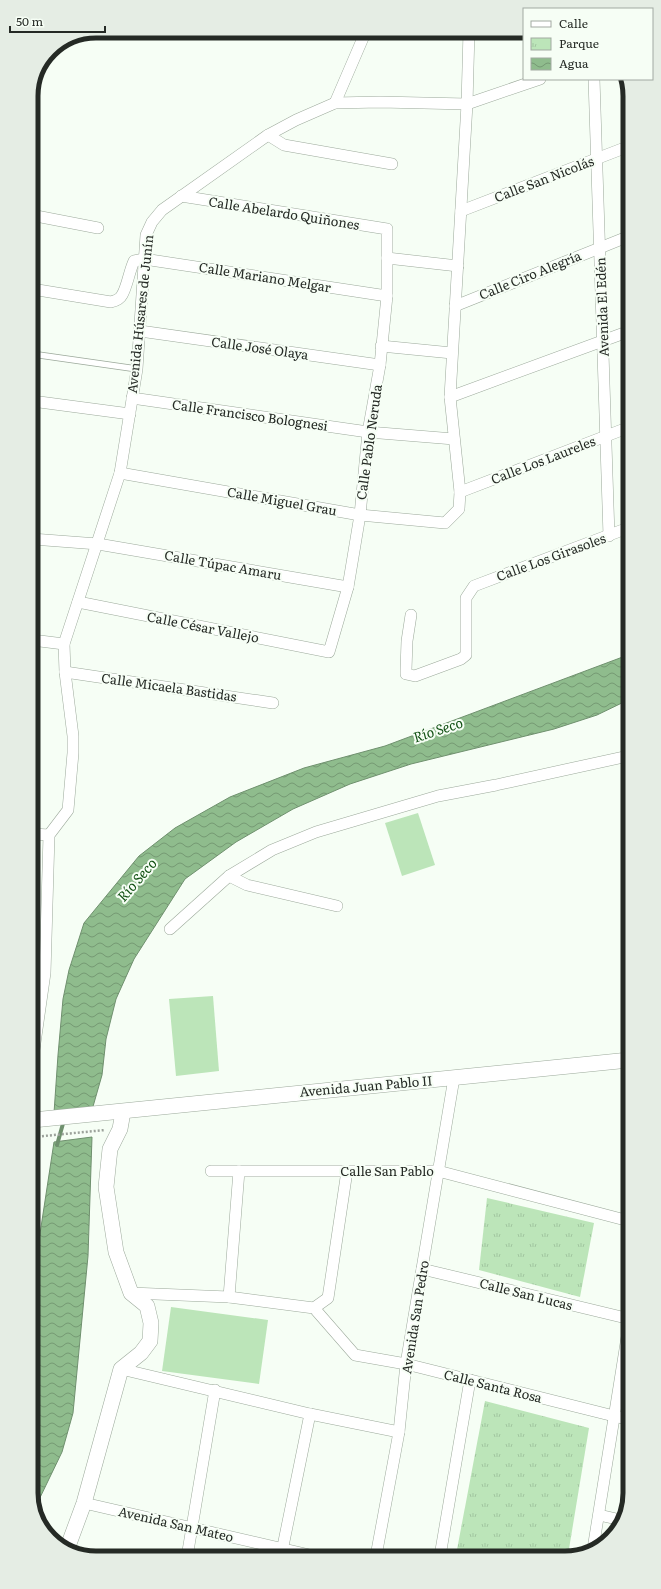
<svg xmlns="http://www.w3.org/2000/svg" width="661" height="1589" font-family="Literata,serif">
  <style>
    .park { fill: url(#park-tufts) }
    .pitch { fill: #bce5b9 }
    .water { fill: url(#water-waves); stroke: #6f906e }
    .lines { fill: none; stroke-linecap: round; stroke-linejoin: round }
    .stream { stroke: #6f906e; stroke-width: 4 }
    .lane-casing { stroke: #9ca99b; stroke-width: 7 }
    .street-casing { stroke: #9ca99b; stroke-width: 12 }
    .secondary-casing { stroke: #9ca99b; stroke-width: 16 }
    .path { stroke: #9ca29b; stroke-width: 2.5; stroke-dasharray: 2 2; stroke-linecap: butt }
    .lane { stroke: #fff; stroke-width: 5.5 }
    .street { stroke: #fff; stroke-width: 11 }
    .secondary { stroke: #fff; stroke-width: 15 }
    .labels { text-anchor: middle; stroke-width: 4; stroke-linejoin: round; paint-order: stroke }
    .street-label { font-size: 13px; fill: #252a25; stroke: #f6fef5 }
    .water-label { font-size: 14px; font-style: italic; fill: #125114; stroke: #f6fef5 }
    .rim { fill: none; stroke: #252a25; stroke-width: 5 }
  </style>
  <defs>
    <pattern id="park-tufts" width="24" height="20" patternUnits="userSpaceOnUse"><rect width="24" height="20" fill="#bce5b9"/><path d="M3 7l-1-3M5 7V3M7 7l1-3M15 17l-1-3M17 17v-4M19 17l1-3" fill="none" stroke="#a1c59f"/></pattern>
    <pattern id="water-waves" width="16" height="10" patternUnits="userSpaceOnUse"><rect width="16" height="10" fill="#8fbc8d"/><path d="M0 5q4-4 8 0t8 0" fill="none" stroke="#759973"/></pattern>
  </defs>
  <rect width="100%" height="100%" fill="#f6fef5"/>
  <!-- park -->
  <g class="park">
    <path d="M487,1198L594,1223L580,1297L479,1270Z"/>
    <path d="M485,1401L589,1428L568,1555H456Z"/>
  </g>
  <!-- pitch -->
  <g class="pitch">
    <path d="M418,813L435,865L402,876L385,823Z"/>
    <path d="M213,996L219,1071L176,1076L169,999Z"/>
    <path d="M171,1307L268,1320L259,1384L162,1371Z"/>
  </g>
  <!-- water -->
  <g class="water">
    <path d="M628,655V700L597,715L554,729L411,764L350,784L293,809L236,842L185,879L134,959L116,999L106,1039L102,1075L92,1110L54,1113L58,1055L63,999L69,970L84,923L139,856L175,828L230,797L304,768L385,746Z"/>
    <path d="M92,1137L88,1256L73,1413L62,1452L34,1510V1273L54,1142Z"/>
  </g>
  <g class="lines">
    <!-- stream -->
    <path class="stream" d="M57,1145L64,1120"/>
    <defs>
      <path id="lane" d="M32,354L137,369"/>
      <g id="street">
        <path d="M594,79L609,536"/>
        <path d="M335,103L366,31"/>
        <path d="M268,135L284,145L392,164"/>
        <path d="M461,211L627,147"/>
        <path d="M31,215L98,228"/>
        <path d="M387,258L458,266"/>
        <path d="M32,289L111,302C115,301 120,299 122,295C127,287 129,272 134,261L144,259L387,296"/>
        <path d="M455,306L627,237"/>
        <path d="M140,331L380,365"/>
        <path d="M381,346L452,353"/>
        <path d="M450,397L627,332"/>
        <path d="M132,398L368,432L454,439"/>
        <path d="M32,401L130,414"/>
        <path d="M120,473L360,515L445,523L459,509L460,492L450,397L467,104L469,31"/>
        <path d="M460,492L627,428"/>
        <path d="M32,539L98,544L348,587"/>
        <path d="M78,602L329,652L348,587L360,515L368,432L380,365L387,296V229L181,196"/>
        <path d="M411,615L407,641L406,670V674L415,676L461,659L466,655V598L474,586L628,528"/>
        <path d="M32,640L64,644"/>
        <path d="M65,672L273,703"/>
        <path d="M33,834L49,835"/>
        <path d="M229,876L247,885L337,906"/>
        <path d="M170,929L229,876L272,850L316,832L438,796L496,785L628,756"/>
        <path d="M33,1057L45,973L49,835L68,810L73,753V736L65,672L64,644L120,473L137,369L146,235L152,222L162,210L268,135L296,120L335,103L380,102L467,104L540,79"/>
        <path d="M211,1171H438L629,1221"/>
        <path d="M422,1269L630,1319"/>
        <path d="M131,1293L229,1297L314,1308L355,1355L406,1364L630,1420"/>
        <path d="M229,1297L239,1171"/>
        <path d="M314,1308L328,1298L347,1171"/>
        <path d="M121,1369L310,1414L399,1432"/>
        <path d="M84,1503L314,1556"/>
        <path d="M599,1515L621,1520"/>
        <path d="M593,1549L630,1318"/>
        <path d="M281,1556L310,1414"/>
        <path d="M376,1556L399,1432L406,1364L454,1078"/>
        <path d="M440,1556L470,1380"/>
        <path d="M187,1557L215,1390"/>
      </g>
      <g id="secondary">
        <path d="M33,1120L629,1060"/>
        <path d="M67,1549L84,1503L121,1369L141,1353L150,1341L151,1323L147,1306L131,1293L116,1252L106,1187L110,1149L120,1129L123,1112"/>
      </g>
    </defs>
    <!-- lane casing -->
    <use href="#lane" class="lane-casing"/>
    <!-- street casing -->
    <use href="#street" class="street-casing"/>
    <!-- secondary casing -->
    <use href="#secondary" class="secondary-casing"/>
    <!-- path -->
    <path class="path" d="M34,1137L105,1130"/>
    <!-- lane -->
    <use href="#lane" class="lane"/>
    <!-- street -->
    <use href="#street" class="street"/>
    <!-- secondary -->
    <use href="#secondary" class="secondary"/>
  </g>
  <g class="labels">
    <!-- street labels -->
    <g class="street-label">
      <text transform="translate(544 179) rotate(-21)" y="5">Calle San Nicolás</text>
      <text transform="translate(284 213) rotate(9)" y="5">Calle Abelardo Quiñones</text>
      <text transform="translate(530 275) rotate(-22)" y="5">Calle Ciro Alegría</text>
      <text transform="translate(265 277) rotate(9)" y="5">Calle Mariano Melgar</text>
      <text transform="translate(602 307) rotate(-92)" y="5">Avenida El Edén</text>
      <text transform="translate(140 314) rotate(-84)" y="5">Avenida Húsares de Junín</text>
      <text transform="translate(260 348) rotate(8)" y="5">Calle José Olaya</text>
      <text transform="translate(250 415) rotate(8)" y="5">Calle Francisco Bolognesi</text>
      <text transform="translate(369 442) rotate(-82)" y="5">Calle Pablo Neruda</text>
      <text transform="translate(543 460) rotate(-21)" y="5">Calle Los Laureles</text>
      <text transform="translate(282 501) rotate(10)" y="5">Calle Miguel Grau</text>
      <text transform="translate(551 557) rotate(-20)" y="5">Calle Los Girasoles</text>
      <text transform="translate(223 565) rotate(10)" y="5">Calle Túpac Amaru</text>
      <text transform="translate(203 627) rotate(11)" y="5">Calle César Vallejo</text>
      <text transform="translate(169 687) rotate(8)" y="5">Calle Micaela Bastidas</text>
      <text transform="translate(366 1086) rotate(-5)" y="5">Avenida Juan Pablo II</text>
      <text x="387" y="1176">Calle San Pablo</text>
      <text transform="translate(526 1294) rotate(14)" y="5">Calle San Lucas</text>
      <text transform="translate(415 1317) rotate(-81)" y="5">Avenida San Pedro</text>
      <text transform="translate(493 1386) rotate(14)" y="5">Calle Santa Rosa</text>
      <text transform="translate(176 1524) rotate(13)" y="5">Avenida San Mateo</text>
    </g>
    <!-- water labels -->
    <g class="water-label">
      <text transform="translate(438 730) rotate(-18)" y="5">Río Seco</text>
      <text transform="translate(137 880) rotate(-49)" y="5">Río Seco</text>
    </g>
  </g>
  <!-- crop -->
  <path d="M0 0H661V1589H0ZM96 38H565A58 58 0 0 1 623 96V1493A58 58 0 0 1 565 1551H96A58 58 0 0 1 38 1493V96A58 58 0 0 1 96 38Z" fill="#e5ede4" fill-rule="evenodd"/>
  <path class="rim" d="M96 38H565A58 58 0 0 1 623 96V1493A58 58 0 0 1 565 1551H96A58 58 0 0 1 38 1493V96A58 58 0 0 1 96 38Z"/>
  <!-- legend -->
  <rect x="523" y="8" width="130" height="72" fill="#f6fef5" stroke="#a2a9a2"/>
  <rect x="531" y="21" width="20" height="6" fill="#ffffff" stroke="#a2a9a2"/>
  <text x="559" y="28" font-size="12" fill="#252a25">Calle</text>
  <rect x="531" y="38" width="20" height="12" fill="url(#park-tufts)" stroke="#a2a9a2"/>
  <text x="559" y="48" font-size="12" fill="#252a25">Parque</text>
  <rect x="531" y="58" width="20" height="12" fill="url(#water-waves)" stroke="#a2a9a2"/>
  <text x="559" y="68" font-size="12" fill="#252a25">Agua</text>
  <!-- scale -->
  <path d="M10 26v6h95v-6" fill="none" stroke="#252a25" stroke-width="2"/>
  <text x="16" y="26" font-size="12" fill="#252a25" stroke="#f6fef5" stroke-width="3" paint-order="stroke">50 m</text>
</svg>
